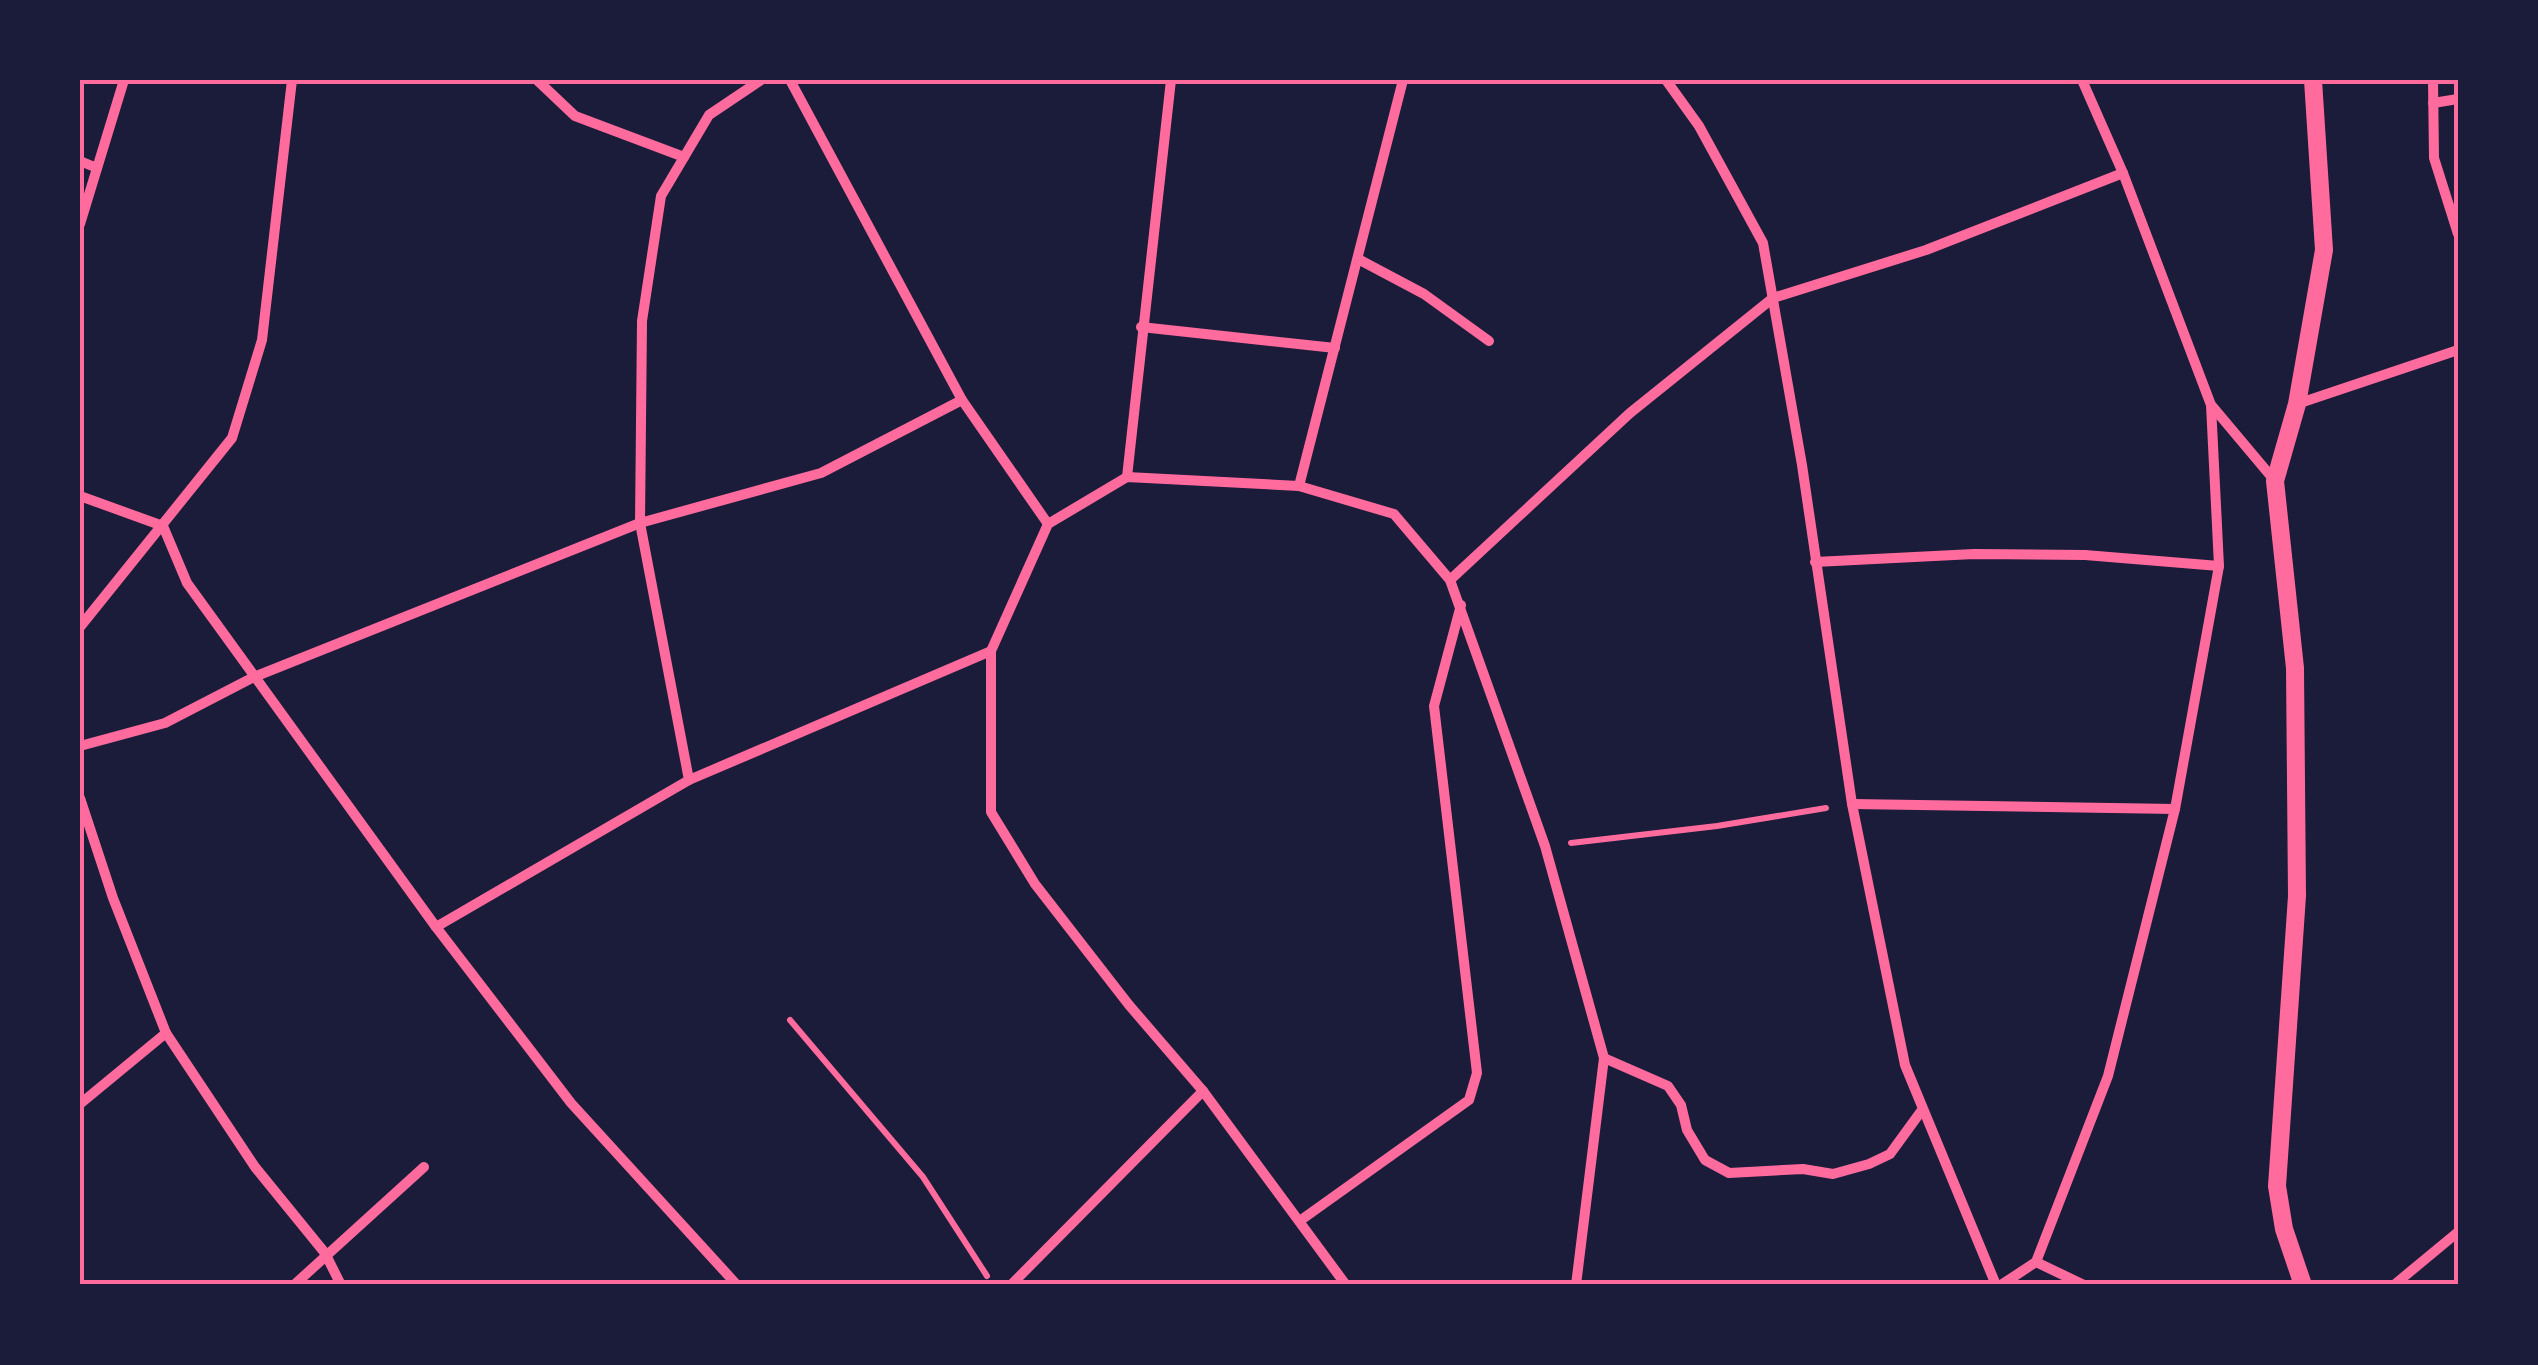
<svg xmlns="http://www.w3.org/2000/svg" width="2538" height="1365" font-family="Mulish,sans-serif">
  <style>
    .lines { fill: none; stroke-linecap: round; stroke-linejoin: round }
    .path { stroke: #ff6b9d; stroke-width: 6 }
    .minor { stroke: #ff6b9d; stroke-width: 10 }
    .tertiary { stroke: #ff6b9d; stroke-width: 18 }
    .neatline { fill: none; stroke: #ff6b9d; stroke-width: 4 }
  </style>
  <rect width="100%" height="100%" fill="#1b1b3a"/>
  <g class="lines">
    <!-- path -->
    <g class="path">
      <path d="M1571,843L1717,826L1826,808"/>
      <path d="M790,1020L923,1177L987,1276"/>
    </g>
    <!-- minor -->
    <g class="minor">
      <path d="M537,80L575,116L684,157"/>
      <path d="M790,80L962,400L1048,524"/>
      <path d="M1666,80L1699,126L1763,243L1802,465L1852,804L1905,1065L1996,1285"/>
      <path d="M2433,80L2434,158L2458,234"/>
      <path d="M2433,103L2458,99"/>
      <path d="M80,161L97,168"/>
      <path d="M80,224L124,80"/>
      <path d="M1358,259L1424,294L1489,341"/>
      <path d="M1141,327L1335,348"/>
      <path d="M2297,404L2458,350"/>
      <path d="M2212,406L2275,481"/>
      <path d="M1127,477L1171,80"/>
      <path d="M1299,486L1403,80"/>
      <path d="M80,496L163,526"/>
      <path d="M163,526L187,583L436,927L571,1103L737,1285"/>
      <path d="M1815,562L1974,554L2085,555L2219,566"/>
      <path d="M1450,580L1630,413L1773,298L1926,250L2123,173"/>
      <path d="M80,627L232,438L262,340L292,80"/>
      <path d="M80,746L165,723L254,677L640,523L821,473L962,400"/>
      <path d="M689,780L640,523L642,321L661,196L709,115L761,80"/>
      <path d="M80,798L113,898L166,1033L255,1167L325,1253L341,1285"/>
      <path d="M1852,804L2175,809"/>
      <path d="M436,927L689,780L991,651"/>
      <path d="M1604,1058L1668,1086L1681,1105L1687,1130L1705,1160L1729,1173L1803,1169L1833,1174L1869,1164L1890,1154L1922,1110"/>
      <path d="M80,1104L166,1033"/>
      <path d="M1301,1220L1469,1100L1477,1073L1434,706L1461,605"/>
      <path d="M2036,1262L2108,1076L2175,809L2219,566L2211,405L2123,173L2082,80"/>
      <path d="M294,1285L424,1167"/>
      <path d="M1011,1285L1203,1091"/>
      <path d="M1346,1285L1203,1091L1129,1005L1035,884L991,812V651L1048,524L1127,477L1299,486L1394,514L1450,580L1545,846L1604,1058L1576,1285"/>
      <path d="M2001,1285L2036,1262L2084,1285"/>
      <path d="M2394,1285L2458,1232"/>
    </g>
    <!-- tertiary -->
    <path class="tertiary" d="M2303,1285L2284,1229L2277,1186L2297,896L2295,668L2275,481L2297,404L2324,250L2313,80"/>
  </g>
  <!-- border -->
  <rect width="2538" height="1365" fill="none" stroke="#1b1b3a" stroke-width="165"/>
  <rect x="82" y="82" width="2374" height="1200" class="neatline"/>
</svg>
